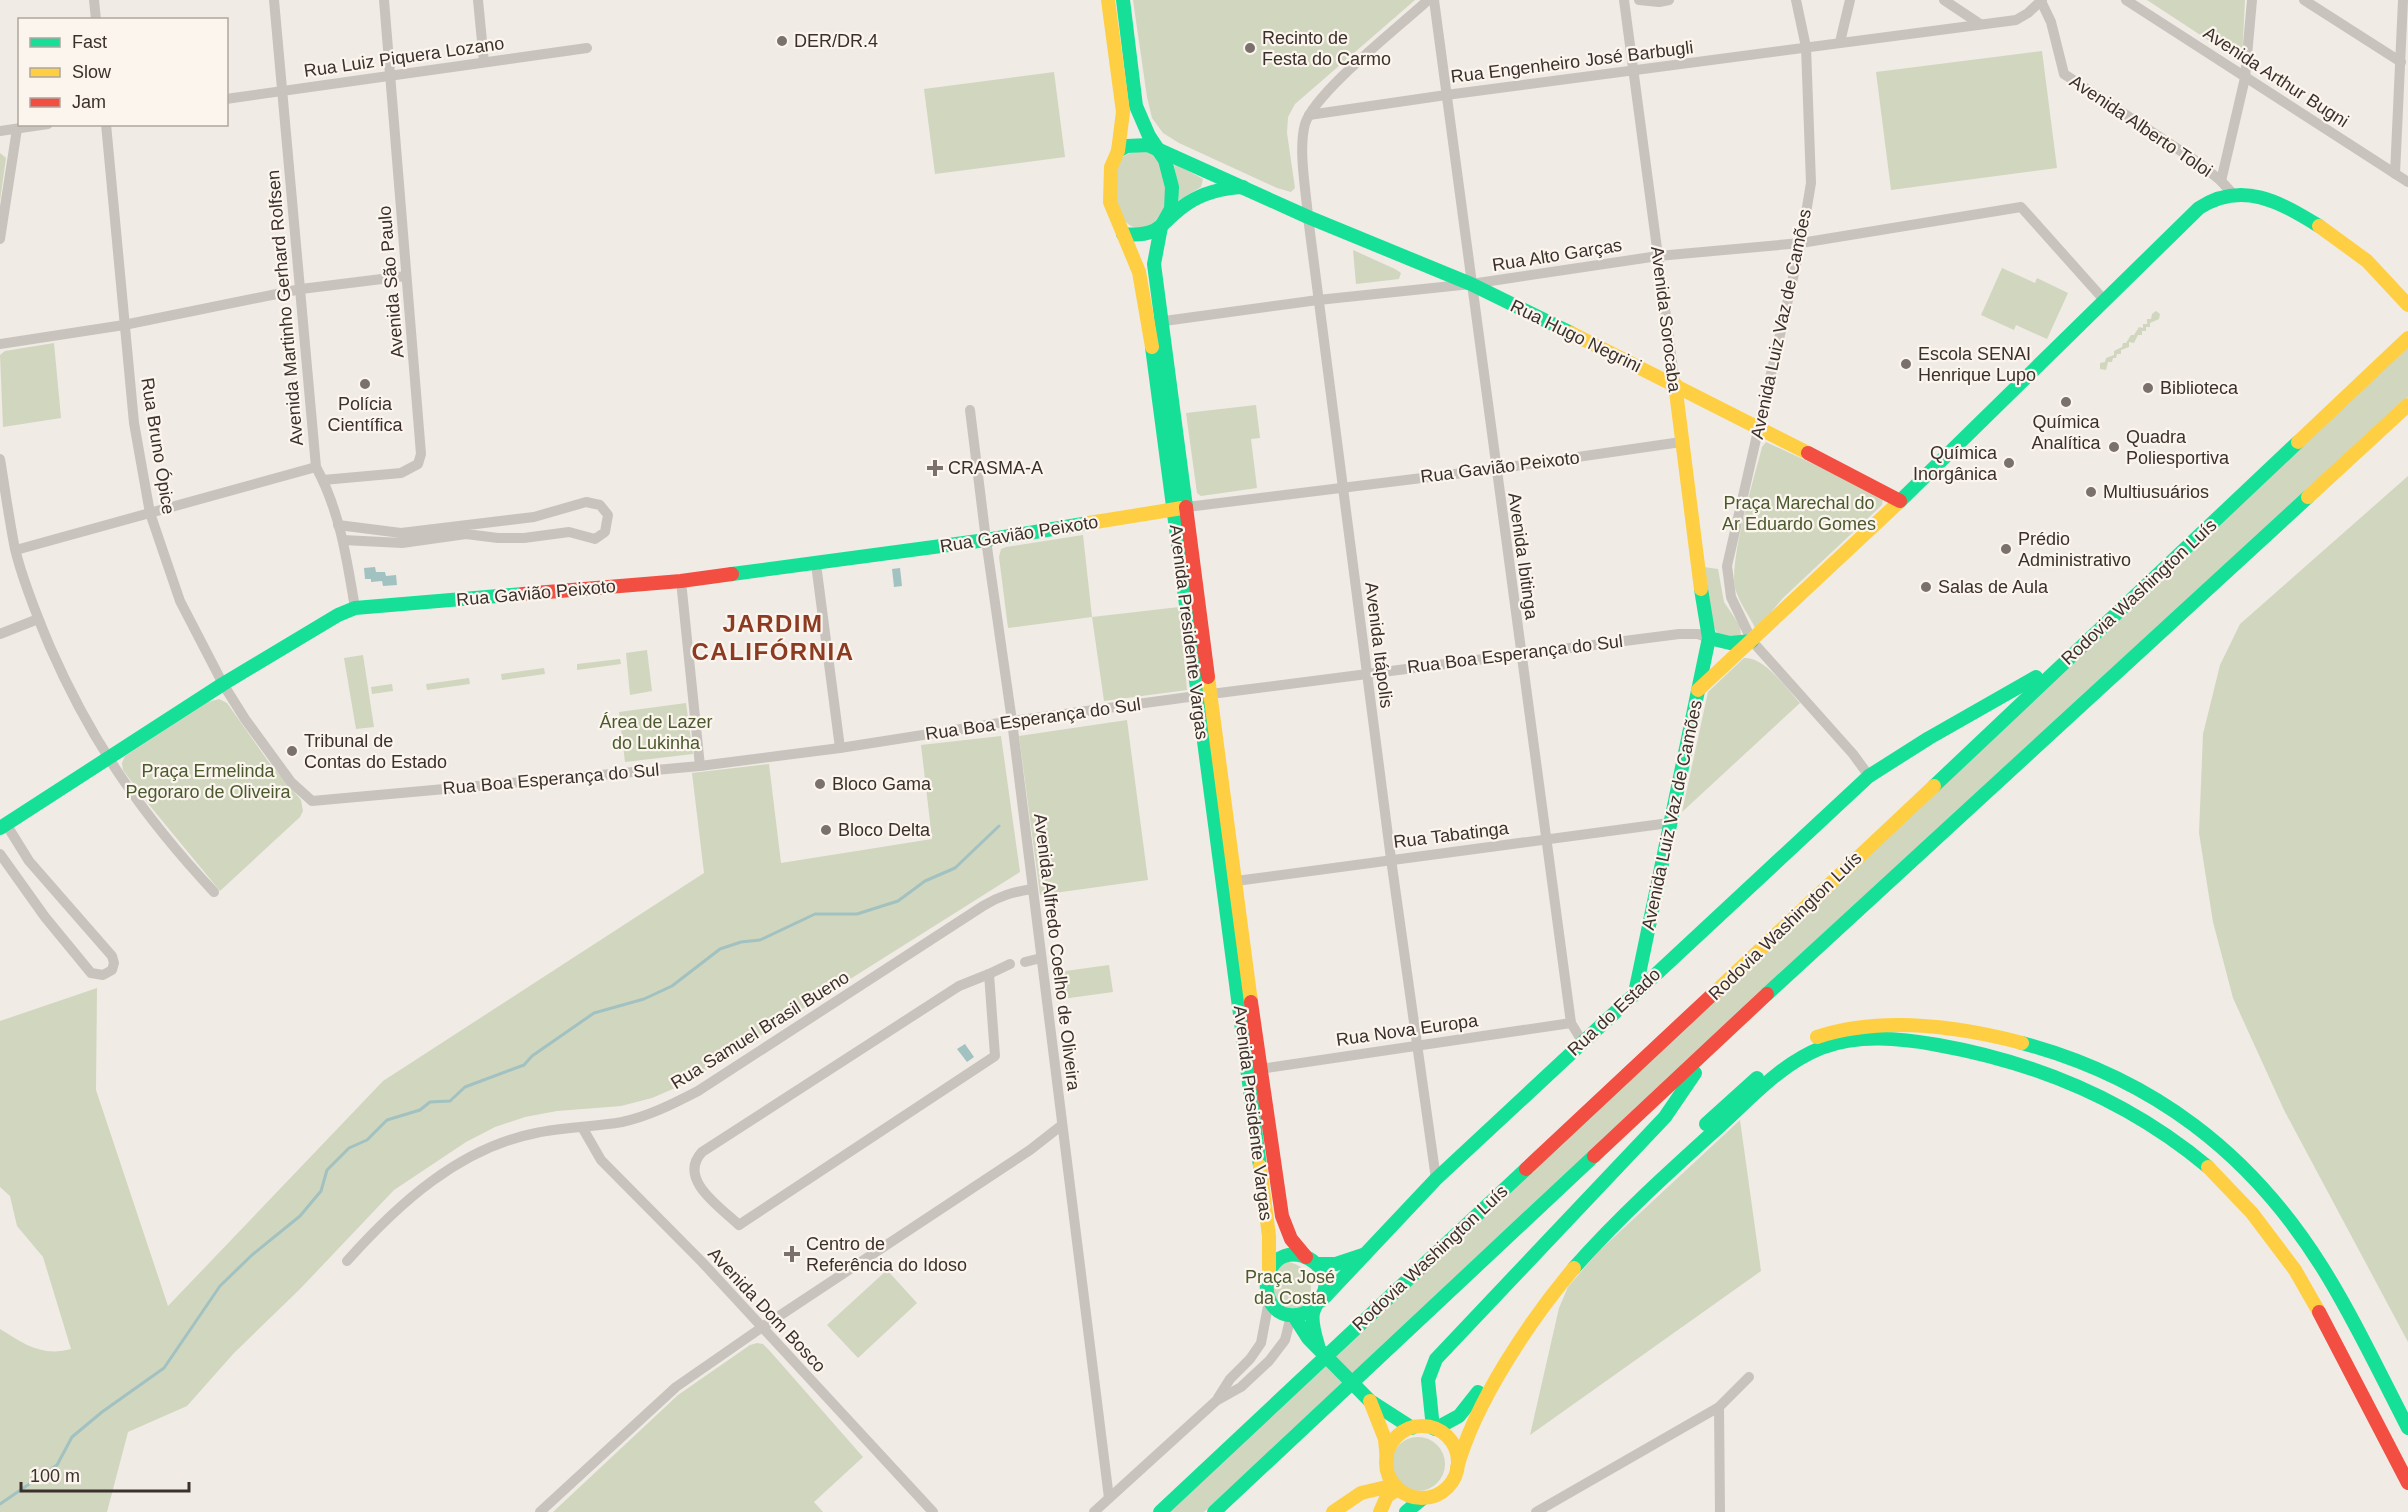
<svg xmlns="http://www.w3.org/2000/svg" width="2408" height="1512" font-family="Arial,sans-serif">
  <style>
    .green { fill: #d1d6bf }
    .water { fill: #a1c2c1 }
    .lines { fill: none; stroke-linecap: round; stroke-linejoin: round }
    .stream { stroke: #a1c2c1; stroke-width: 3 }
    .street { stroke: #c9c3be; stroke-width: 10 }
    .fast { stroke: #16e098; stroke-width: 14 }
    .slow { stroke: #ffcf43; stroke-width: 14 }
    .jam { stroke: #f24e42; stroke-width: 14 }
    .poi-dot { fill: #7a716c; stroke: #fbf5ee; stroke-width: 2 }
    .labels { text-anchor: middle; stroke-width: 4.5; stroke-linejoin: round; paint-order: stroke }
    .poi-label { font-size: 18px; fill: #3b302b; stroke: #fbf5ee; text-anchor: start }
    .street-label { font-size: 18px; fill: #3b302b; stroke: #fbf5ee }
    .park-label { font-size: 18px; fill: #4a5a2e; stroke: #fbf5ee }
    .district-label { font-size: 24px; font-weight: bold; letter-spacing: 1.5px; fill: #8c3b22; stroke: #fbf5ee }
  </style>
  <rect width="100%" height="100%" fill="#f0ebe5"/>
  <!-- green -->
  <g class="green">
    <path d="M1133,0H1415L1295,104L1288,117L1287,133L1295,188L1291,192L1277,188L1179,143L1163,133L1152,118L1147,97Z"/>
    <path d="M2147,0H2245L2242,58L2237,59Z"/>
    <path d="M2042,51L2057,168L1891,190L1876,72Z"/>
    <path d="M1054,72L1065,157L935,174L924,89Z"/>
    <path d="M1144,151C1147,152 1151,152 1153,154C1172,164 1176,228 1139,228C1113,227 1108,174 1122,158C1128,152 1137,152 1144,151Z"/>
    <path d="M0,153L6,158L0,201Z"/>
    <path d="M1174,163L1203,179L1201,187L1179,200Z"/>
    <path d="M1353,250L1395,269L1401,273L1399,279L1356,284Z"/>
    <path d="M2002,268L2035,283L2037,278L2068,293L2047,339L2016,325L2014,330L1981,315Z"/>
    <path d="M2156,311L2160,314L2159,319L2150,323V327H2146V331H2142V335H2138L2134,343L2129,342V347L2121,350V354H2117L2116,358H2113L2112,362H2108L2106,370L2100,369V363L2105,362L2106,358L2114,355V351L2122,347L2123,343H2126L2131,335H2134L2139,327L2143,328V324H2147V319H2151L2152,314Z"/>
    <path d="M54,343L61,418L3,427L0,355L5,351Z"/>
    <path d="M2408,347V397L1204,1512H1169Z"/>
    <path d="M1256,405L1260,438L1251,439L1257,488L1201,496L1197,493L1186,413Z"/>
    <path d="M1766,442L1880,495L1883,499L1882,505L1783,598C1773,609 1766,620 1756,630C1750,616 1739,603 1735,588C1729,560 1754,479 1762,447Z"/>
    <path d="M2408,476V1342L2284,1110L2233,998L2213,922L2199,833L2203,734L2220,665L2240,624Z"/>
    <path d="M1083,535L1092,617L1179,607L1187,690L1104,701L1092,617L1008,628L999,557L1001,549L1006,547Z"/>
    <path d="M1704,567L1718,569L1724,602L1740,626L1741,635L1737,639L1718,634L1712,624Z"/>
    <path d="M647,650L652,691L630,695L626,653Z"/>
    <path d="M363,655L374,727L356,729L344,658Z"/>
    <path d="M1744,658C1764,656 1787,689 1800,703L1682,812L1708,692Z"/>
    <path d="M620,659L621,664L577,670V664Z"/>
    <path d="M544,668L545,674L502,680L501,674Z"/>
    <path d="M469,678L470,684L427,690L426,684Z"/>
    <path d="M392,684L393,691L372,694L371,687Z"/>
    <path d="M219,699L227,703L268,761L301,800L303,811L300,817L220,891L146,801L123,770L122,763L125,756L208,702Z"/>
    <path d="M686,703L693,754L625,762L619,712Z"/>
    <path d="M1127,720L1148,880L1040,895L1019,736Z"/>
    <path d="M1001,736L1020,872L682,1085L652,1098L621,1106L557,1111L525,1117L495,1127L466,1142L394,1190L300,1289L234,1353L187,1406L128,1432L107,1512H0V1329C24,1344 42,1357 71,1349L43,1257L17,1226L10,1196L0,1187V1021L97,988L96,1090L168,1306L383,1081L704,873L692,773L769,764L781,863L932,839L921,745Z"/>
    <path d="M1109,965L1113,992L1062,999L1058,972Z"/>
    <path d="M1740,1120L1761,1271L1530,1435L1559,1308L1568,1287L1598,1252Z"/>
    <path d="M1288,1262C1312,1266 1317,1291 1304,1309L1277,1307L1268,1280L1271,1271Z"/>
    <path d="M887,1270L917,1303L858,1358L827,1325Z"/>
    <path d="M757,1343L763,1344L769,1350L863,1457L814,1502L823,1512H553L678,1395L750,1345Z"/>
    <circle cx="1418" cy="1464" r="27"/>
  </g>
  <!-- water -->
  <g class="water">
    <path d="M375,567L376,572H385L386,576L396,575L397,585L383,586L382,581L371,582V579H365L364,568Z"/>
    <path d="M900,568L902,586L894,587L892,569Z"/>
    <path d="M965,1044L974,1057L967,1062L957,1049Z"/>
  </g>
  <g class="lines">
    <!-- stream -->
    <path class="stream" d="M0,1504L57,1465L72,1437L102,1412L164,1368L220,1286L252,1255L300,1216L321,1191L327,1170L349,1148L367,1140L387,1120L420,1110L430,1102L450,1101L465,1087L524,1065L532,1056L594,1013L644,999L672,986L720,949L741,942L760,940L815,914H857L898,901L925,881L955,868L999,826"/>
    <!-- street -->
    <g class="street">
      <path d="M94,0L96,20"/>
      <path d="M274,0L316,467C340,511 347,560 355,608"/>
      <path d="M478,0L484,62"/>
      <path d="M1428,0C1400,26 1315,92 1305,124C1298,150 1306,190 1308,217L1391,859L1436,1179"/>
      <path d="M1434,0L1571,1023L1582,1041"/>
      <path d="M1624,0L1675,384"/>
      <path d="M1639,0L1659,2L1669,0"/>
      <path d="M1796,0L1806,47L1811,183L1801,243L1727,566L1731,597L1752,641L1853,754L1869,776"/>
      <path d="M1944,0L1980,24"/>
      <path d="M2126,0L2408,182"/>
      <path d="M2304,0L2401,62"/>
      <path d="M2041,1L2051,22L2064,74L2199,163L2221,181L2233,194"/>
      <path d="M1840,42L1850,0"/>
      <path d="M226,99L587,48"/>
      <path d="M1309,115L1446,95L2016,20L2028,13L2042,0"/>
      <path d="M106,124L134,423L150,513L180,601L223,684L245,719L291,782L312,801L700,766L840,748L1012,721L1211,694L1679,634H1698L1709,638"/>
      <path d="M0,131L48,124"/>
      <path d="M2395,174L2403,0"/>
      <path d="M2221,181L2245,78L2252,0"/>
      <path d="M0,239L17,129"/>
      <path d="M1157,322L1318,300L1471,284L1658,256L1801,243L2021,207L2105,301"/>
      <path d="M0,344L124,325L301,289L406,276"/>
      <path d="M970,410L986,540L1012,721L1109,1498"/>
      <path d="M0,459C5,489 9,519 15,549C23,582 37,616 50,647C92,743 143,816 214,892"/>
      <path d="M323,480L401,473L418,464L421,454L384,0"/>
      <path d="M1187,507L1495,469L1681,442"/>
      <path d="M338,525L401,533L534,517L586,502L600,505L608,515L605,532L595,539L569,532L524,538H498L466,534L402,543L343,540"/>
      <path d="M16,550L316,467"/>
      <path d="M816,564L840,748"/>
      <path d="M681,581L700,766"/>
      <path d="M0,634L38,619"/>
      <path d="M0,854L45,917L91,973L103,975L112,970L114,963L112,956L29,861L6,824"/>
      <path d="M1236,881L1669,823"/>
      <path d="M1025,962L1041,958"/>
      <path d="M989,974L995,1056L739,1225C720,1207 677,1179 702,1152L959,986Z"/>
      <path d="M989,974L1010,964"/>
      <path d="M1253,1070L1571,1023"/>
      <path d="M582,1127L601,1160L702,1262L933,1512"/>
      <path d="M347,1261C398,1204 459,1148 536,1133C564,1127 594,1127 622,1122C649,1116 673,1104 698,1091L983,906C999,896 1013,892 1032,889"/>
      <path d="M1218,1398L1230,1379L1250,1359L1261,1343L1269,1301"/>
      <path d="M1719,1407L1720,1512"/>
      <path d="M540,1512L676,1387L761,1328L1030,1150L1062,1125"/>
      <path d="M1094,1512L1216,1401L1241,1387L1269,1361L1285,1340L1291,1316"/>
      <path d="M1536,1512L1719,1407L1749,1377"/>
    </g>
    <!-- fast -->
    <g class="fast">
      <path d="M1123,0L1136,106L1149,136L1165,160L1172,187L1171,209L1161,227L1154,264L1186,507"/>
      <path d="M1118,151L1127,146L1148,145L1308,217L1471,284L1571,333"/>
      <path d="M1123,234C1163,238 1160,221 1188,203C1205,192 1224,188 1243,187"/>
      <path d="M1152,347L1260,1166"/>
      <path d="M1899,502L2199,208C2242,180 2280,202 2319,226"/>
      <path d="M732,574L986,540L1089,523"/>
      <path d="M1709,638L1730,643L1752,641"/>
      <path d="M1869,776L1929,738L2036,677"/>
      <path d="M1934,786L2298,442"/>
      <path d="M0,828L223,684L338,615L355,608L523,594"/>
      <path d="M1635,993L1709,638L1701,589"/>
      <path d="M1767,994L2308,497"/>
      <path d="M2022,1043C2152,1078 2250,1152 2322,1267C2354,1318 2380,1374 2408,1428"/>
      <path d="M1706,1124L1757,1078"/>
      <path d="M1317,1264H1336L1363,1255"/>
      <path d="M1574,1268C1619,1217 1670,1171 1721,1125C1752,1097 1781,1064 1821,1048C1858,1034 1900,1038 1938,1045C2039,1063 2129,1101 2208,1167"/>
      <path d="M1321,1301L1436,1179L1869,776"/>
      <path d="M1314,1309C1309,1311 1302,1315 1296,1315C1253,1319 1259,1243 1303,1256C1312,1259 1320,1266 1323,1274C1331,1295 1316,1298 1313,1313C1311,1323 1315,1335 1318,1345"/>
      <path d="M1294,1316L1308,1338L1370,1401L1412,1428"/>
      <path d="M1433,1428L1428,1380L1436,1359L1665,1117L1695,1073"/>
      <path d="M1435,1429L1459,1416L1478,1392"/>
      <path d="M1160,1512L1526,1169"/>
      <path d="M1214,1512L1594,1156"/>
      <path d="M1406,1512L1423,1498"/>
    </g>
    <!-- slow -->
    <g class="slow">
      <path d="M1108,0L1123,112L1118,151L1111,167L1110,202L1139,272L1152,347"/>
      <path d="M2319,226L2367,261L2408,305"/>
      <path d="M1571,333L1808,453"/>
      <path d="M1675,384L1701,589"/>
      <path d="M2298,442L2408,338"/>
      <path d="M2308,497L2408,405"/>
      <path d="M1089,523L1182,508"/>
      <path d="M1208,677L1251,1002"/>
      <path d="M1698,690L1899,502"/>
      <path d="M1714,993L1934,786"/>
      <path d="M1817,1037C1881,1016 1957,1026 2022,1043"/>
      <path d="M1260,1166L1269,1236V1270"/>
      <path d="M2208,1167L2252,1213L2295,1270L2319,1312"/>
      <path d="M1370,1401L1385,1439L1387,1460"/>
      <circle cx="1422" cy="1462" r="36"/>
      <path d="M1457,1468C1475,1402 1530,1320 1574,1268"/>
      <path d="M1333,1512L1361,1493L1395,1485"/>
      <path d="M1380,1512L1387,1496L1398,1489"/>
    </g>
    <!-- jam -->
    <g class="jam">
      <path d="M1808,453L1900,501"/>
      <path d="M1186,507L1208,677"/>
      <path d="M523,594L681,581L732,574"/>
      <path d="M1251,1002L1282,1216L1291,1239L1306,1257"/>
      <path d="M1594,1156L1767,994"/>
      <path d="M1526,1169L1714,993"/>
      <path d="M2319,1312L2408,1483"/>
    </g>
  </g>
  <!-- markers -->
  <g class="poi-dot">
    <circle cx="782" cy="41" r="6"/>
    <circle cx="1250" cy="48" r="6"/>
    <circle cx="1906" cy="364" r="6"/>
    <circle cx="365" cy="384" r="6"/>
    <circle cx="2148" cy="388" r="6"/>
    <circle cx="2066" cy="402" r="6"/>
    <circle cx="2114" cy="447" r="6"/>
    <circle cx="2009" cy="463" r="6"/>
    <path d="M932 459h6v6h6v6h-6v6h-6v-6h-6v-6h6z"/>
    <circle cx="2091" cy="492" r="6"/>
    <circle cx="2006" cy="549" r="6"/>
    <circle cx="1926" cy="587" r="6"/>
    <circle cx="292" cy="751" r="6"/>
    <circle cx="820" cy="784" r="6"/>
    <circle cx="826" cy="830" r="6"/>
    <path d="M789 1245h6v6h6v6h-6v6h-6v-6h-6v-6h6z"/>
  </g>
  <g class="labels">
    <!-- poi labels -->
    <g class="poi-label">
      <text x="1262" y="44">Recinto de<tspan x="1262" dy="21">Festa do Carmo</tspan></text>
      <text x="794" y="47">DER/DR.4</text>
      <text x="1918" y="360">Escola SENAI<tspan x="1918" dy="21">Henrique Lupo</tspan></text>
      <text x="2160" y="394">Biblioteca</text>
      <text x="365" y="410" text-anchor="middle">Polícia<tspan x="365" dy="21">Científica</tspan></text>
      <text x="2066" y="428" text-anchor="middle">Química<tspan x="2066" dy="21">Analítica</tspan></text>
      <text x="2126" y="443">Quadra<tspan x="2126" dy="21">Poliesportiva</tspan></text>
      <text x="1997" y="459" text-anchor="end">Química<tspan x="1997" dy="21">Inorgânica</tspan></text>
      <text x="948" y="474">CRASMA-A</text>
      <text x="2103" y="498">Multiusuários</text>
      <text x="2018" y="545">Prédio<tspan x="2018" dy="21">Administrativo</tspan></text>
      <text x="1938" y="593">Salas de Aula</text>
      <text x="304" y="747">Tribunal de<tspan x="304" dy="21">Contas do Estado</tspan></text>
      <text x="832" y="790">Bloco Gama</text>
      <text x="838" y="836">Bloco Delta</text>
      <text x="806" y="1250">Centro de<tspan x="806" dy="21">Referência do Idoso</tspan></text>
    </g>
    <!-- street labels -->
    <g class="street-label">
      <text transform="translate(404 57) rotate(-8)" y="6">Rua Luiz Piquera Lozano</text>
      <text transform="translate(1572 62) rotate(-7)" y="6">Rua Engenheiro José Barbugli</text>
      <text transform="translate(2276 77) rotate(33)" y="6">Avenida Arthur Bugni</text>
      <text transform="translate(2141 126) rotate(34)" y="6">Avenida Alberto Toloi</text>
      <text transform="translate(1557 255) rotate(-9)" y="6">Rua Alto Garças</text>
      <text transform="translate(391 282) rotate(-95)" y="6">Avenida São Paulo</text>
      <text transform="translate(285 308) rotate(-95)" y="6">Avenida Martinho Gerhard Rolfsen</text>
      <text transform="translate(1666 319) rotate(83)" y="6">Avenida Sorocaba</text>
      <text transform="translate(1781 324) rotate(-78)" y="6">Avenida Luiz Vaz de Camões</text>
      <text transform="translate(1576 336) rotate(26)" y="6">Rua Hugo Negrini</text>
      <text transform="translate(158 446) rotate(81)" y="6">Rua Bruno Ópice</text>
      <text transform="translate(1500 467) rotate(-7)" y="6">Rua Gavião Peixoto</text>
      <text transform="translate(1019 534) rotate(-9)" y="6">Rua Gavião Peixoto</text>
      <text transform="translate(1523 556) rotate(82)" y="6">Avenida Ibitinga</text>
      <text transform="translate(2139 592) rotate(-43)" y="6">Rodovia Washington Luís</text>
      <text transform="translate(536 593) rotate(-5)" y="6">Rua Gavião Peixoto</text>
      <text transform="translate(1189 632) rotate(83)" y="6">Avenida Presidente Vargas</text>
      <text transform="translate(1379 645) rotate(83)" y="6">Avenida Itápolis</text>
      <text transform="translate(1515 654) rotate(-7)" y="6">Rua Boa Esperança do Sul</text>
      <text transform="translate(1033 719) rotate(-8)" y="6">Rua Boa Esperança do Sul</text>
      <text transform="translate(551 779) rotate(-5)" y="6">Rua Boa Esperança do Sul</text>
      <text transform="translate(1672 815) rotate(-78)" y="6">Avenida Luiz Vaz de Camões</text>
      <text transform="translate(1451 835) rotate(-7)" y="6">Rua Tabatinga</text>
      <text transform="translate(1785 926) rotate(-44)" y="6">Rodovia Washington Luís</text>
      <text transform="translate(1057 952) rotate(83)" y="6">Avenida Alfredo Coelho de Oliveira</text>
      <text transform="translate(1614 1012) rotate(-43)" y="6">Rua do Estado</text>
      <text transform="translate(760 1030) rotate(-32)" y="6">Rua Samuel Brasil Bueno</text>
      <text transform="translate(1407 1030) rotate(-8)" y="6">Rua Nova Europa</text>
      <text transform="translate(1253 1113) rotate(83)" y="6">Avenida Presidente Vargas</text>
      <text transform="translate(1430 1258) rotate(-43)" y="6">Rodovia Washington Luís</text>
      <text transform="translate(767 1310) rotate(47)" y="6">Avenida Dom Bosco</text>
    </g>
    <!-- park labels -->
    <g class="park-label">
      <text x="1799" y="509">Praça Marechal do<tspan x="1799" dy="21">Ar Eduardo Gomes</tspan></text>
      <text x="656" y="728">Área de Lazer<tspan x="656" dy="21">do Lukinha</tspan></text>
      <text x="208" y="777">Praça Ermelinda<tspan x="208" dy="21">Pegoraro de Oliveira</tspan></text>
      <text x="1290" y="1283">Praça José<tspan x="1290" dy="21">da Costa</tspan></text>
    </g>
    <!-- district labels -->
    <g class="district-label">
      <text x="773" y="632">JARDIM<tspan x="773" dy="28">CALIFÓRNIA</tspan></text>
    </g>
  </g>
  <!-- legend -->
  <rect x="18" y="18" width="210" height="108" fill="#fbf5ee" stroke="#aea6a0" stroke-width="1.5"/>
  <rect x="30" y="38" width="30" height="9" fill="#16e098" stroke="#aea6a0" stroke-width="1.5"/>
  <text x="72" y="48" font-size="18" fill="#3b302b">Fast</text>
  <rect x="30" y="68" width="30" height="9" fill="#ffcf43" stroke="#aea6a0" stroke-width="1.5"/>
  <text x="72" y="78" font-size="18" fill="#3b302b">Slow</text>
  <rect x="30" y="98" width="30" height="9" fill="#f24e42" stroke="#aea6a0" stroke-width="1.5"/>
  <text x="72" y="108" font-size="18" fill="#3b302b">Jam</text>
  <!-- scale -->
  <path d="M21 1482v9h168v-9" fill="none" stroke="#3b302b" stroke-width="3"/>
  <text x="30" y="1482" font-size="18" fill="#3b302b" stroke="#fbf5ee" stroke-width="4.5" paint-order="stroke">100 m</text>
</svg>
